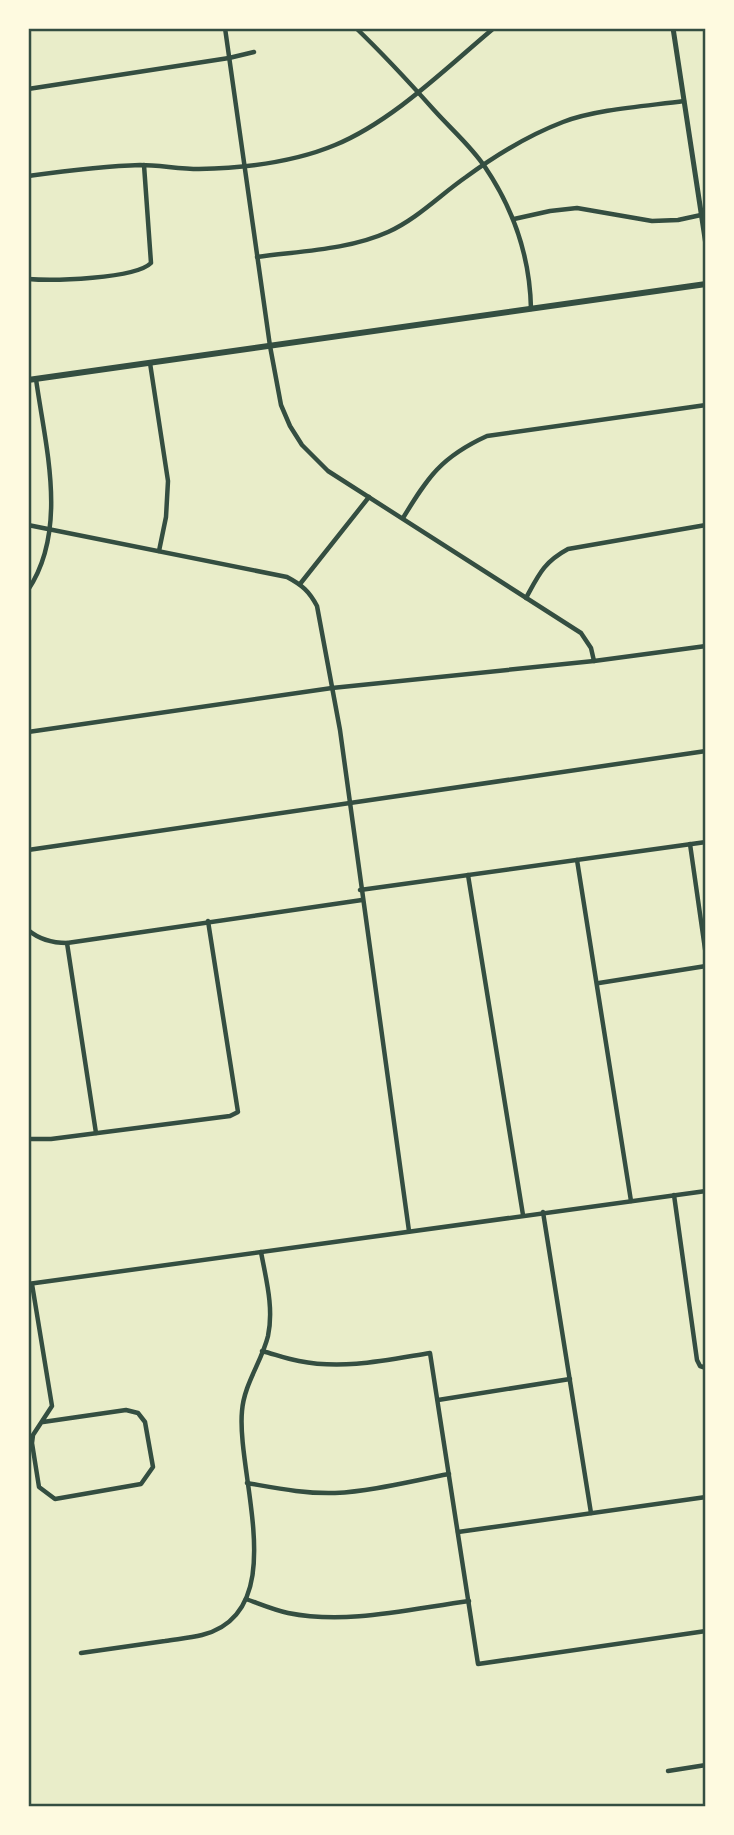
<svg xmlns="http://www.w3.org/2000/svg" width="734" height="1835" font-family="'Archivo Narrow',sans-serif">
  <style>
    .lines { fill: none; stroke-linecap: round; stroke-linejoin: round }
    .minor { stroke: #344e41; stroke-width: 4.5 }
    .tertiary { stroke: #344e41; stroke-width: 5 }
    .secondary { stroke: #344e41; stroke-width: 6 }
    .neatline { fill: none; stroke: #344e41; stroke-width: 2.5 }
  </style>
  <rect width="100%" height="100%" fill="#e9edc9"/>
  <g class="lines">
    <!-- minor -->
    <g class="minor">
      <path d="M225,28L270,346L281,405L290,426L302,445L328,471L581,633L591,648L594,661"/>
      <path d="M356,28C383,54 409,82 434,110C451,129 471,146 485,167C514,210 530,256 531,309"/>
      <path d="M28,89L229,58L254,52"/>
      <path d="M28,176C65,171 102,166 140,165C159,165 179,169 199,169C245,168 292,163 335,145C393,121 446,68 494,28"/>
      <path d="M514,219L550,211L577,208L652,221L678,220L701,215"/>
      <path d="M257,257C300,251 348,250 388,232C417,219 440,195 466,177C496,155 529,135 563,122C597,109 648,106 684,101"/>
      <path d="M28,279C52,281 135,279 151,263L144,165"/>
      <path d="M150,363L168,481L166,517L159,551"/>
      <path d="M403,518C428,477 441,457 487,436L706,405"/>
      <path d="M28,525L287,577C302,585 309,591 317,606L340,730L409,1231"/>
      <path d="M300,584L369,497"/>
      <path d="M28,590C69,529 45,445 36,379"/>
      <path d="M526,598C539,574 544,562 568,549L706,525"/>
      <path d="M28,732L332,688L594,661L706,646"/>
      <path d="M690,844L706,956"/>
      <path d="M28,850L706,751"/>
      <path d="M577,860L631,1201"/>
      <path d="M468,875L523,1215"/>
      <path d="M360,890L706,842"/>
      <path d="M28,930C40,940 52,943 67,943L362,900"/>
      <path d="M67,943L96,1133"/>
      <path d="M599,983L706,966"/>
      <path d="M28,1139H51L230,1116L238,1112L208,921"/>
      <path d="M674,1195L697,1360L700,1366L706,1368"/>
      <path d="M543,1212L591,1513"/>
      <path d="M28,1284L706,1191"/>
      <path d="M32,1284L52,1406L33,1435L32,1443L39,1487L55,1499L141,1484L153,1467L145,1422L138,1413L126,1410L43,1422"/>
      <path d="M262,1351C274,1354 286,1359 299,1361C343,1370 387,1360 430,1353L478,1664L706,1631"/>
      <path d="M438,1400L570,1379"/>
      <path d="M247,1483C276,1488 305,1494 335,1493C373,1491 411,1481 449,1474"/>
      <path d="M458,1532L706,1497"/>
      <path d="M246,1599C260,1604 274,1610 288,1613C347,1625 410,1609 469,1601"/>
      <path d="M81,1653C109,1649 137,1645 165,1641C177,1639 190,1638 202,1635C293,1612 236,1475 242,1411C244,1384 262,1361 268,1336C274,1308 266,1279 261,1252"/>
      <path d="M668,1771L706,1765"/>
    </g>
    <!-- tertiary -->
    <path class="tertiary" d="M673,28L706,245"/>
    <!-- secondary -->
    <path class="secondary" d="M28,380L706,284"/>
  </g>
  <!-- border -->
  <rect width="734" height="1835" fill="none" stroke="#fefae0" stroke-width="60"/>
  <rect x="30" y="30" width="674" height="1775" class="neatline"/>
</svg>
